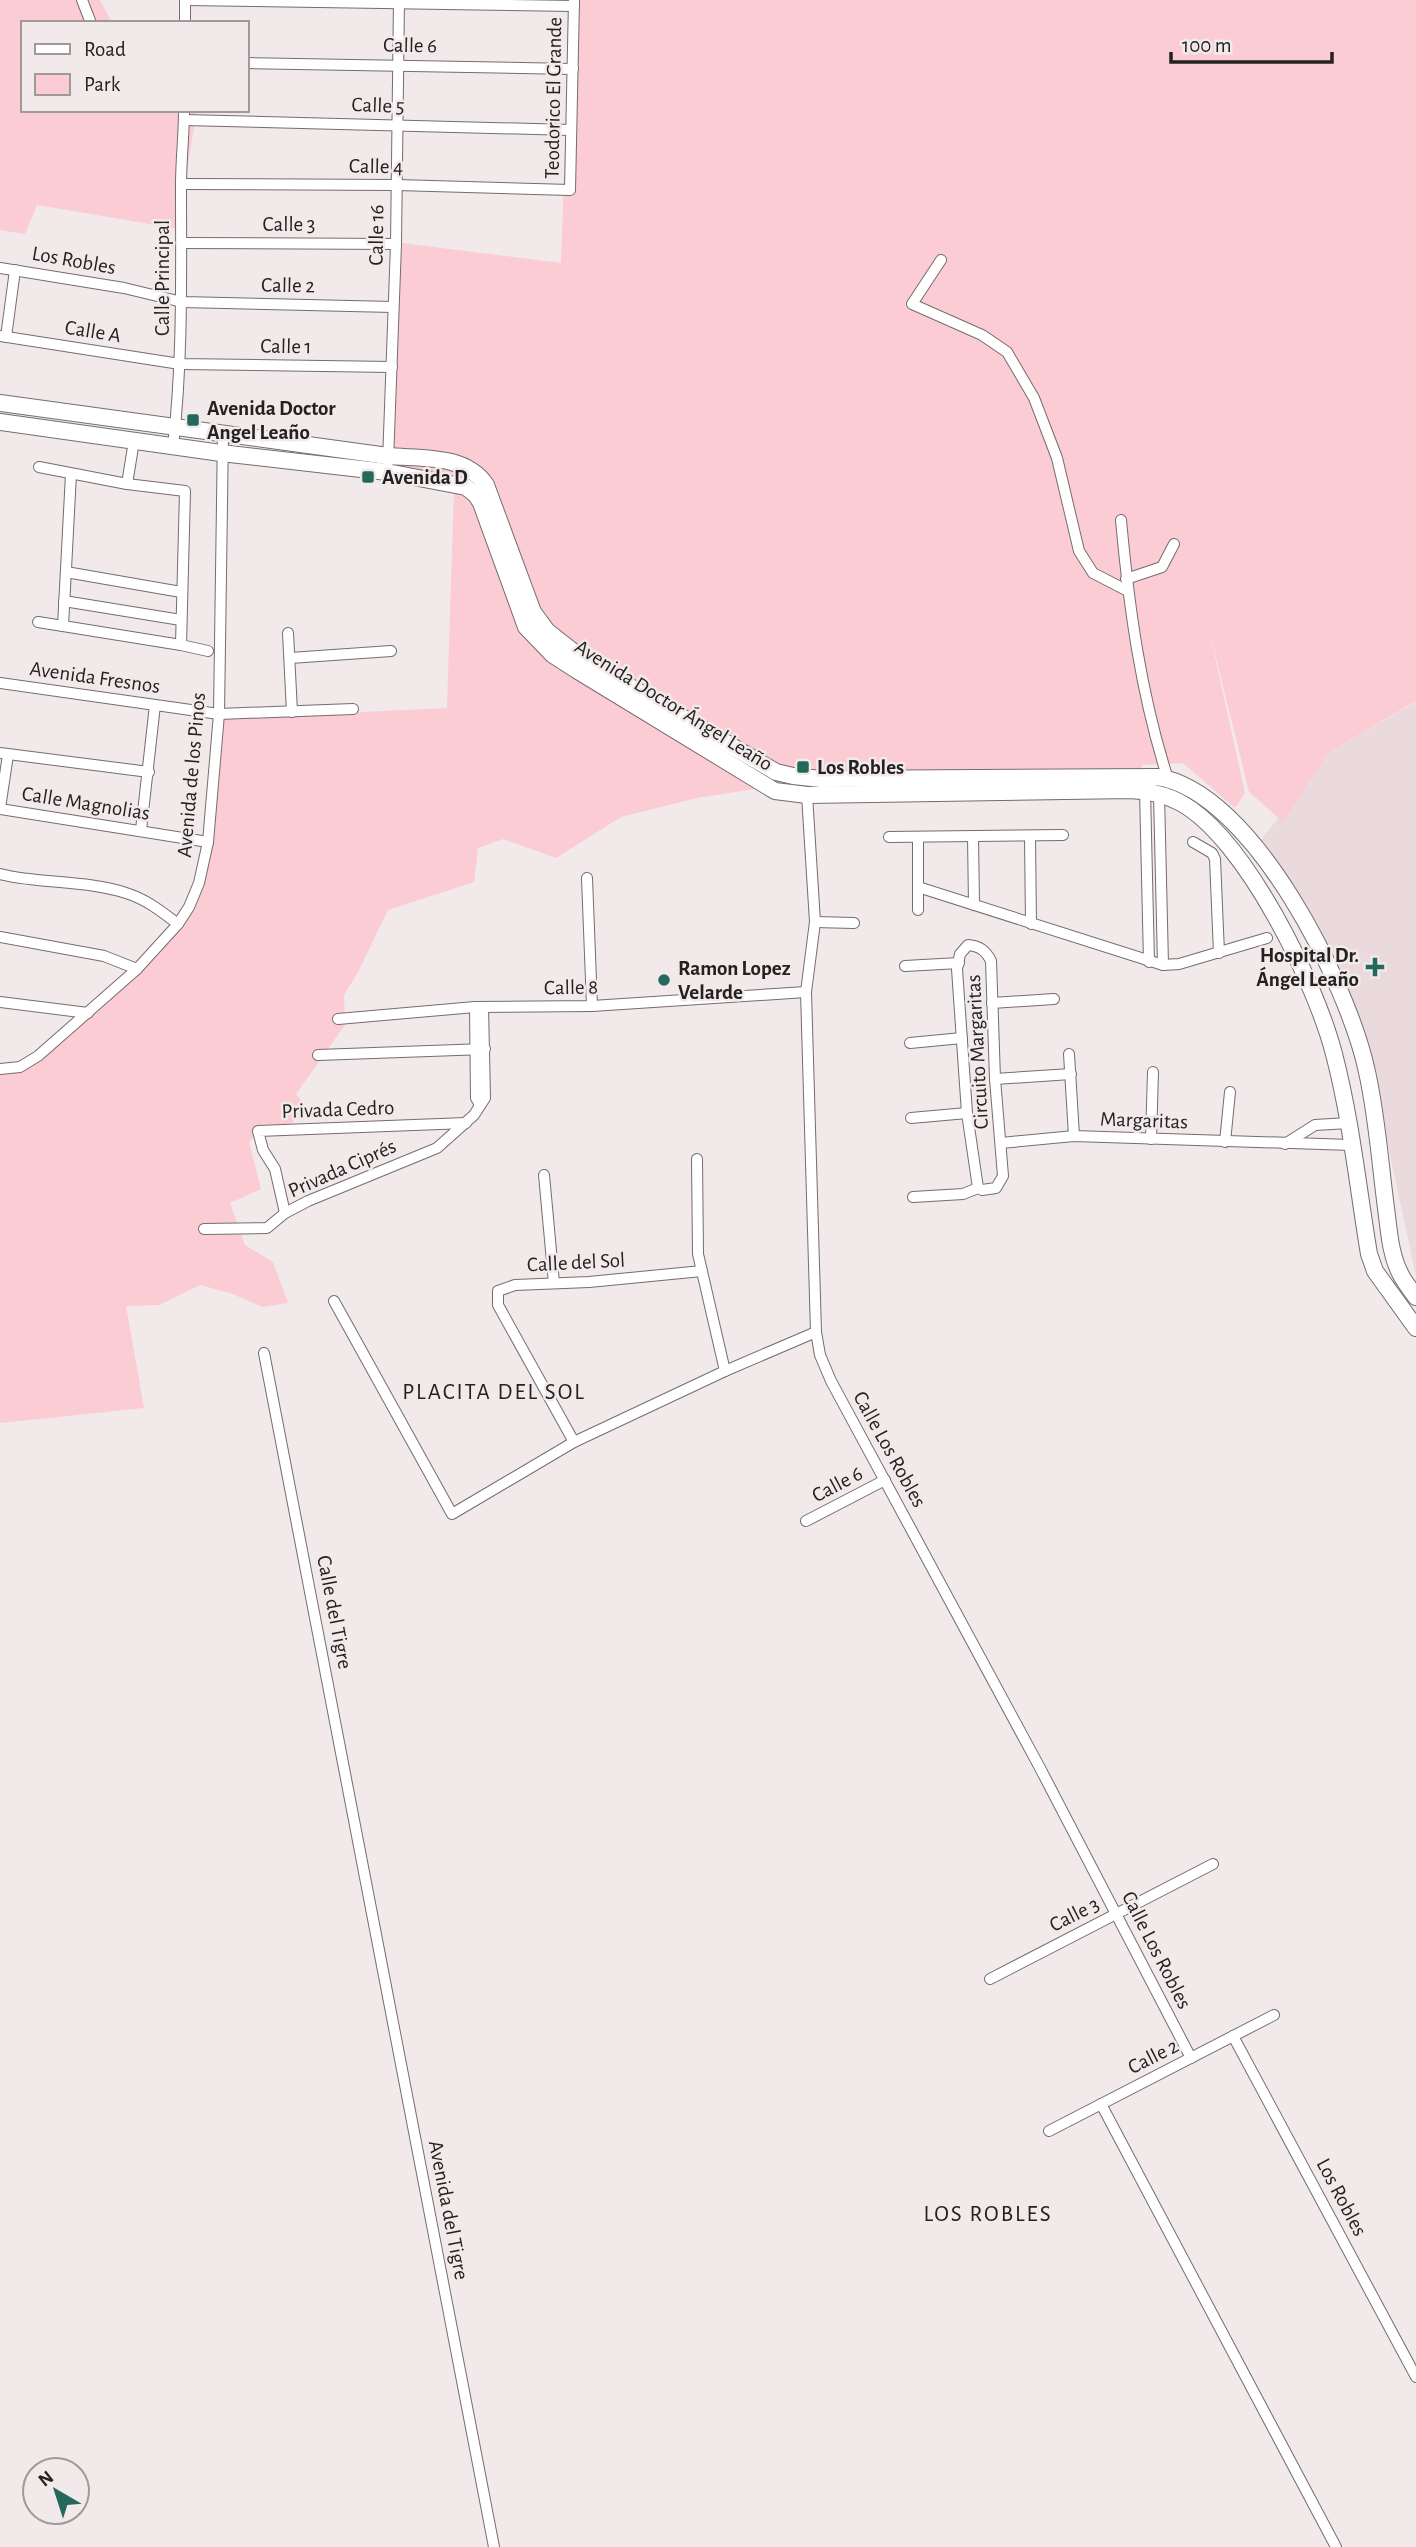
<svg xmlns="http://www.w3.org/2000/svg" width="1416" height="2547" font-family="'Alegreya Sans',sans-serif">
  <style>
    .built { fill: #ebdadd }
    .green { fill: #fcccd5 }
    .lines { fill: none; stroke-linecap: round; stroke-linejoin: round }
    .street-casing { stroke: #746d6e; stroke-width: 12 }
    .secondary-casing { stroke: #746d6e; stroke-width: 18 }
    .street { stroke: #fff; stroke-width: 10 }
    .secondary { stroke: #fff; stroke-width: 16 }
    .poi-dot { fill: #24695c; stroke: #f1e9ea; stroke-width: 2.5 }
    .labels { text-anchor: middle; stroke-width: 5; stroke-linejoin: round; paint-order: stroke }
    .street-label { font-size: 21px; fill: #242121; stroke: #f1e9ea }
    .poi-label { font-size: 21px; font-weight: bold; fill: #242121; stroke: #f1e9ea; text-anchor: start }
    .neighbourhood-label { font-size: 23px; letter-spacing: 2px; fill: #242121; stroke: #f1e9ea }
  </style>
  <rect width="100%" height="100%" fill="#f1e9ea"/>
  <!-- built -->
  <path class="built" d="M1416,702V1276L1364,1034L1258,844L1328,753Z"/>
  <!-- green -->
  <g class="green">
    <path d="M0,0H100L112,23H23V110H197L185,182V230L37,205L25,234L0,230Z"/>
    <path d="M570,0H1416V701L1328,753L1283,822L1249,792L1209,629L1245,793L1235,808L1183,763L1142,765V770L813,780L697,798L621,817L556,858L503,839L478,848L474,882L388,910L357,974L344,995L345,1025L296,1094L306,1107L291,1124L261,1128L249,1142L261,1189L230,1203L245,1245L273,1262L288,1303L263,1307L230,1293L200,1285L159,1305L126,1306L144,1408L0,1423V1068H12L88,1013L189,907L208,842L219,714L300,715L447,708L454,489L387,474L402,243L561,263Z"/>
  </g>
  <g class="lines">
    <defs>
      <g id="street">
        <path d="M82,0L91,23"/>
        <path d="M185,0L574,6"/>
        <path d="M185,23V0"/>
        <path d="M247,63L573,69"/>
        <path d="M184,120L571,130"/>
        <path d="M181,184L397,185L570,190L574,0"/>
        <path d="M182,243L396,244"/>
        <path d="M941,260L912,304L982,335L1007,352L1034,398L1057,458L1079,551L1093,573L1128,591"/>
        <path d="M0,268L124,288L182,302L393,307"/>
        <path d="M0,336L180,364L392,367"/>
        <path d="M6,337L15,270"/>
        <path d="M173,447C183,359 181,273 181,185C181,160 184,135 184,110"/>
        <path d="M388,462L396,244L399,0"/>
        <path d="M39,467L127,484L134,441"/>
        <path d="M71,474L63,626L181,645L185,491L127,484"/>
        <path d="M1121,520C1129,608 1141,695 1168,779"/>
        <path d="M66,572L181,592"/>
        <path d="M1126,579L1162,567L1174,544"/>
        <path d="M64,601L181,620"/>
        <path d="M38,622L63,626"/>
        <path d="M288,633L292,712"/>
        <path d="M181,645L208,651"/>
        <path d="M290,658L391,651"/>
        <path d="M0,683L219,714L353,709"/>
        <path d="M0,753L149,772"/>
        <path d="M1145,791L1149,962"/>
        <path d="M1159,794L1163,965"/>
        <path d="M807,795L815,922L806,992L816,1332L820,1355L831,1381L1040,1768L1191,2058"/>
        <path d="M0,808L8,755"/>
        <path d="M0,809L208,842"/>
        <path d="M141,830L155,705"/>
        <path d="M973,836L974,905"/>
        <path d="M889,837L1063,835"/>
        <path d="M918,837V910"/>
        <path d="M1030,837L1031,924"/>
        <path d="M1193,842L1212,853L1215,859L1219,953"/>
        <path d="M0,874C41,884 86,880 126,893C146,899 162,912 178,924"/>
        <path d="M587,878L592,1006"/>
        <path d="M918,887L1163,965L1179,964L1267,938"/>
        <path d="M815,922L854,923"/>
        <path d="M0,937L104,956L137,969"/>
        <path d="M905,966L959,963"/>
        <path d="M0,1002L88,1013"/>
        <path d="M992,1003L1054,999"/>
        <path d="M475,1007L476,1098L480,1105"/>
        <path d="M338,1019L475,1007L592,1006L806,992"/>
        <path d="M910,1043L962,1038"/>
        <path d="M1069,1054L1074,1136"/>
        <path d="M318,1055L485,1049"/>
        <path d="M0,1069L20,1067L38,1056L137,969L178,924L189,907L199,883L208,842L219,714L223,433"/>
        <path d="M995,1079L1071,1074"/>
        <path d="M911,1118L967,1113"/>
        <path d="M1151,1139L1153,1072"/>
        <path d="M1225,1142L1230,1092"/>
        <path d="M1001,1143L1074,1136L1351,1145"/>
        <path d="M1285,1144L1315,1125L1349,1123"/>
        <path d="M697,1159L698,1254L725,1371"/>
        <path d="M544,1175L554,1283"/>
        <path d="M913,1197L963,1194L978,1188L982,1190L996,1188L1003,1176L995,1079L991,961C986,951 980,946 968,945L960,954L957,969L967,1113L978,1188"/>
        <path d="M285,1213L275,1169L263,1150L258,1131L466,1123"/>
        <path d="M204,1229L267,1228L285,1213L308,1201L437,1148L474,1115L485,1098L483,1007"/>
        <path d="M334,1301L452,1514L574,1442L725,1371L816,1332"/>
        <path d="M264,1353L494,2547"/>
        <path d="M574,1442L498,1305V1291L515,1285L589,1282L702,1271"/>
        <path d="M806,1521L885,1480"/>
        <path d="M990,1979L1213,1864"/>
        <path d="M1233,2036L1416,2377"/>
        <path d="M1101,2104L1336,2547"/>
        <path d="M1049,2131L1274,2015"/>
      </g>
      <g id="secondary">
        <path d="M0,403L388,456C422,459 465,454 486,485L533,612L547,631L584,660L776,772L793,776L821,779L1157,777C1253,791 1349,986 1367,1072C1377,1116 1380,1163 1386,1208C1389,1230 1390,1255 1401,1275C1405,1283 1411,1290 1416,1297"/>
        <path d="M0,422L221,453L387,472L466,487L476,495L481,503L526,627L553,655L578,671L775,791L807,795L1130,790C1148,791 1165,794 1181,803C1246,839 1316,984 1334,1054C1351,1119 1358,1188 1369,1254L1375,1271L1416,1328"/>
      </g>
    </defs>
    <!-- street casing -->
    <use href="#street" class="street-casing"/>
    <!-- secondary casing -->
    <use href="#secondary" class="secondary-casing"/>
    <!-- street -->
    <use href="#street" class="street"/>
    <!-- secondary -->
    <use href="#secondary" class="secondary"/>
  </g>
  <!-- markers -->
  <g class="poi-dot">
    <rect x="186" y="413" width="14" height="14" rx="3.5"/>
    <rect x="361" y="470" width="14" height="14" rx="3.5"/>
    <rect x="796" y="760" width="14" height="14" rx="3.5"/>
    <path d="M1371.5 956.5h7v7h7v7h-7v7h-7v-7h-7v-7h7z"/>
    <circle cx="664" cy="980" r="7"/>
  </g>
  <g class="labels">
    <!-- street labels -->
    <g class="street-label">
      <text transform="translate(410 45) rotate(1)" y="7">Calle 6</text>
      <text transform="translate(553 98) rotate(-89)" y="7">Teodorico El Grande</text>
      <text transform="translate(378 105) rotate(2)" y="7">Calle 5</text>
      <text transform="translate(376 166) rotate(1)" y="7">Calle 4</text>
      <text x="289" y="231">Calle 3</text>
      <text transform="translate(376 235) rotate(-89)" y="7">Calle 16</text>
      <text transform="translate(74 260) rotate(10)" y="7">Los Robles</text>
      <text transform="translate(162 278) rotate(-90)" y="7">Calle Principal</text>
      <text transform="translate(288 285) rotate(1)" y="7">Calle 2</text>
      <text transform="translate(93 331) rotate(9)" y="7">Calle A</text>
      <text transform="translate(286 346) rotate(1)" y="7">Calle 1</text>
      <text transform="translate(95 677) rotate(8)" y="7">Avenida Fresnos</text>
      <text transform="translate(674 705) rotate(32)" y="7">Avenida Doctor Ángel Leaño</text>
      <text transform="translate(191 775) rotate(-85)" y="7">Avenida de los Pinos</text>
      <text transform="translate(86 803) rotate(9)" y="7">Calle Magnolias</text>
      <text transform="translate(571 987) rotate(-1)" y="7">Calle 8</text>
      <text transform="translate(977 1052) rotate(-93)" y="7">Circuito Margaritas</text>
      <text transform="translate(338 1109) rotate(-2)" y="7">Privada Cedro</text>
      <text transform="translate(1144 1120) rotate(2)" y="7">Margaritas</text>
      <text transform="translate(342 1168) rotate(-24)" y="7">Privada Ciprés</text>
      <text transform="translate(576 1262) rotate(-3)" y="7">Calle del Sol</text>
      <text transform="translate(890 1449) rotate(61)" y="7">Calle Los Robles</text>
      <text transform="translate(837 1484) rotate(-28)" y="7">Calle 6</text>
      <text transform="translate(335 1612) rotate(79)" y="7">Calle del Tigre</text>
      <text transform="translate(1074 1914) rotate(-27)" y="7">Calle 3</text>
      <text transform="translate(1157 1950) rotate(63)" y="7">Calle Los Robles</text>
      <text transform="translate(1153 2056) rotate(-27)" y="7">Calle 2</text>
      <text transform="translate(1342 2197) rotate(62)" y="7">Los Robles</text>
      <text transform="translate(449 2210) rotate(79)" y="7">Avenida del Tigre</text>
    </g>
    <!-- poi labels -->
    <g class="poi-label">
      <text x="207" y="415">Avenida Doctor<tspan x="207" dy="24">Angel Leaño</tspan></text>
      <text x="382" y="484">Avenida D</text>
      <text x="817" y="774">Los Robles</text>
      <text x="1359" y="962" text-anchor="end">Hospital Dr.<tspan x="1359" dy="24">Ángel Leaño</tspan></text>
      <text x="678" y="975">Ramon Lopez<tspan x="678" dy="24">Velarde</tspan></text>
    </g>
    <!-- neighbourhood labels -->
    <g class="neighbourhood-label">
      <text x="494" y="1399">PLACITA DEL SOL</text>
      <text x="988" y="2221">LOS ROBLES</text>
    </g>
  </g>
  <!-- legend -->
  <rect x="21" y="21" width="228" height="91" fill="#f1e9ea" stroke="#9f999a" stroke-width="2"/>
  <rect x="35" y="44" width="35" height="10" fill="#ffffff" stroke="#9f999a" stroke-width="2"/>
  <text x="84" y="56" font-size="21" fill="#242121">Road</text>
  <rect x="35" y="74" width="35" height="21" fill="#fcccd5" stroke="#9f999a" stroke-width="2"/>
  <text x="84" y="91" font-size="21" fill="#242121">Park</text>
  <!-- north arrow -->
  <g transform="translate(56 2491) rotate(321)"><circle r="33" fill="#f1e9ea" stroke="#9f999a" stroke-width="2"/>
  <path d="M0-5L12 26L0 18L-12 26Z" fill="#24695c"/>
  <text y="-10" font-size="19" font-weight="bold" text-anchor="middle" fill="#242121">N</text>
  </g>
  <!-- scale -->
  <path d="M1171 52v10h161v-10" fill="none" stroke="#242121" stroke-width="3.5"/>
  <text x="1182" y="52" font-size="21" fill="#242121" stroke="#f1e9ea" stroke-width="5" paint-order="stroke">100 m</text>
</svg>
